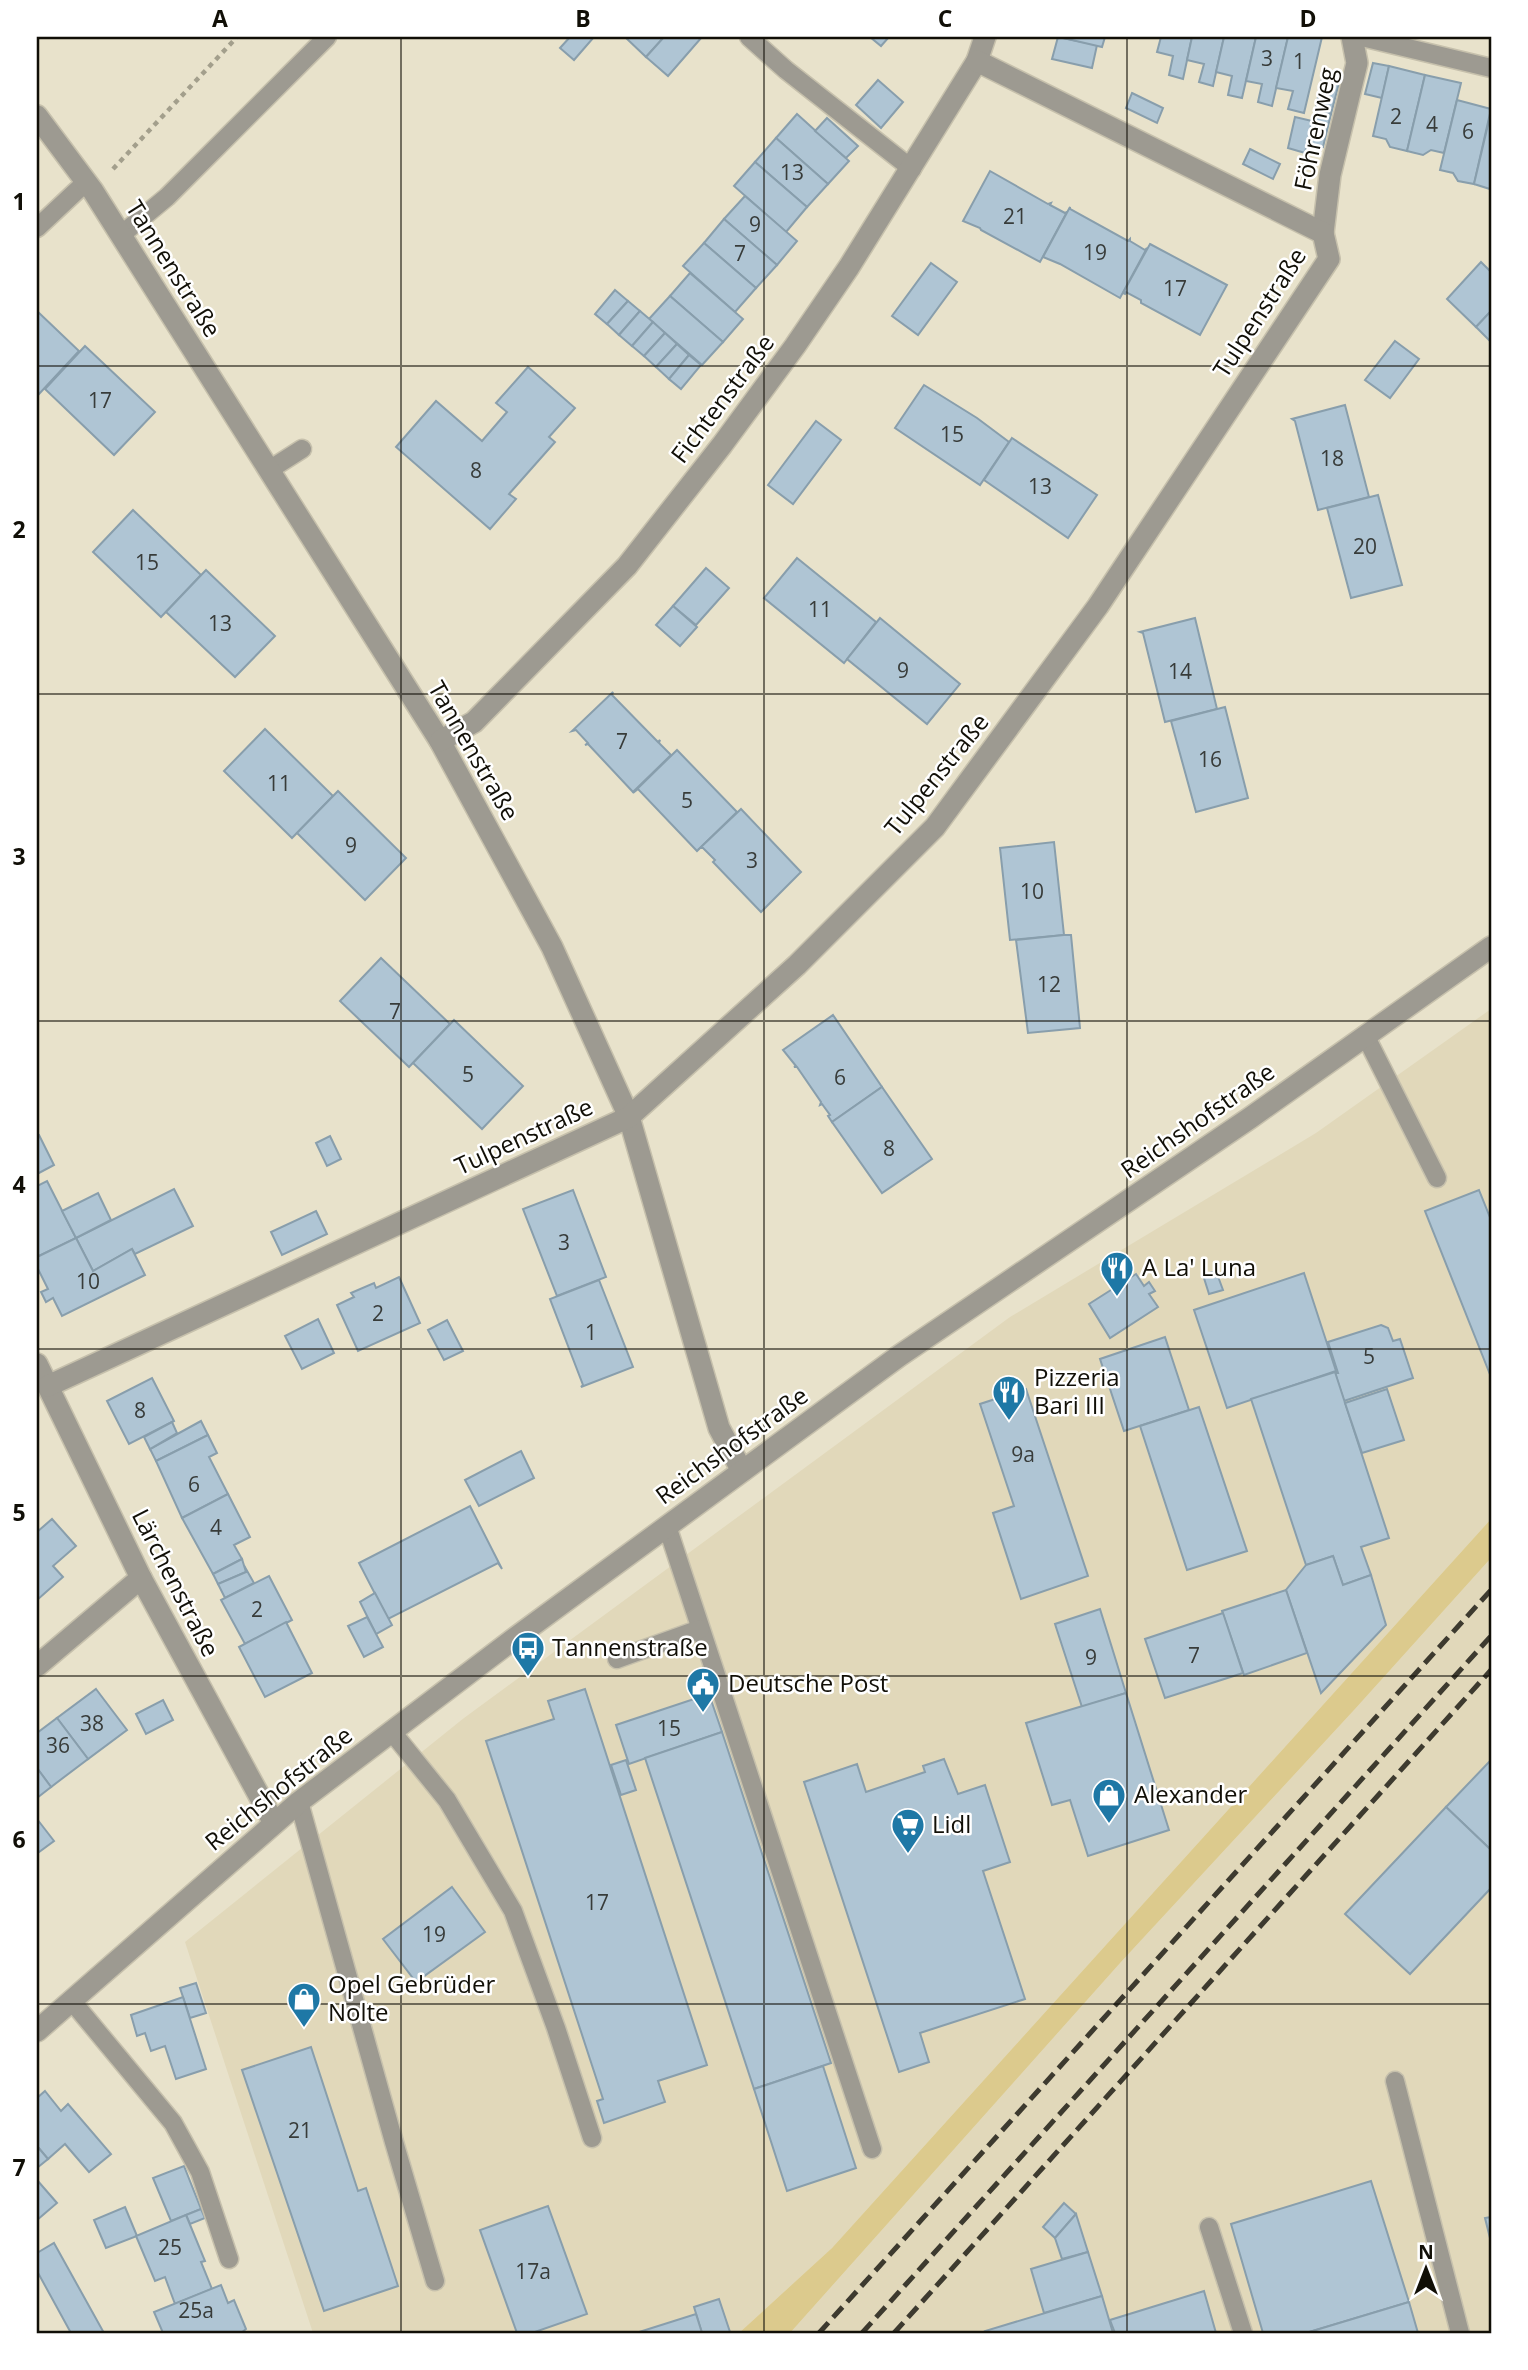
<svg xmlns="http://www.w3.org/2000/svg" width="1528" height="2370" font-family="'Open Sans',sans-serif">
  <style>
    .built { fill: #e1d8ba }
    .green { fill: #dcca8d }
    .building { fill: #afc5d4; stroke: #889eac; stroke-width: 2 }
    .lines { fill: none; stroke-linecap: round; stroke-linejoin: round }
    .service-casing { stroke: #c6c0ac; stroke-width: 21 }
    .minor-casing { stroke: #c6c0ac; stroke-width: 24 }
    .tertiary-casing { stroke: #c6c0ac; stroke-width: 24 }
    .path { stroke: #a39f8c; stroke-width: 4.5; stroke-dasharray: 5 5; stroke-linecap: butt }
    .service { stroke: #9d9a91; stroke-width: 18 }
    .minor { stroke: #9d9a91; stroke-width: 21 }
    .tertiary { stroke: #9d9a91; stroke-width: 21 }
    .rail { stroke: #3d3a2f; stroke-width: 5; stroke-dasharray: 14 7; stroke-linecap: butt }
    .grid { fill: none; stroke: #110f07; stroke-width: 2; stroke-opacity: 0.55 }
    .labels { text-anchor: middle; stroke-width: 5; stroke-linejoin: round; paint-order: stroke }
    .number-label { font-size: 21px; fill: #383c3a }
    .street-label { font-size: 24px; fill: #110f07; stroke: #fff }
    .poi-label { font-size: 24px; fill: #110f07; stroke: #fff; text-anchor: start }
    .neatline { fill: none; stroke: #110f07; stroke-width: 2.5 }
    .grid-label { font-size: 23px; text-anchor: middle; font-weight: bold; fill: #110f07 }
  </style>
  <rect width="100%" height="100%" fill="#e8e2cb"/>
  <!-- built -->
  <g class="built">
    <path d="M1491,1009V1519L832,2248L739,2333H313L185,1942L464,1718L1010,1317L1316,1133Z"/>
    <path d="M1491,1558V2333H790L1121,1962L1355,1709Z"/>
  </g>
  <!-- green -->
  <path class="green" d="M1491,1519V1558L1355,1709L1121,1962L790,2333H739L832,2248Z"/>
  <!-- building -->
  <g class="building">
    <path d="M570,37H594L574,60L560,48Z"/>
    <path d="M625,37H664L646,57Z"/>
    <path d="M664,37H702L668,76L646,57Z"/>
    <path d="M870,37H889L881,46Z"/>
    <path d="M1058,37L1097,45L1092,68L1052,59Z"/>
    <path d="M1059,37H1105L1102,47Z"/>
    <path d="M1161,37H1192L1183,79L1169,75L1173,56L1157,52Z"/>
    <path d="M1192,37H1224L1213,86L1199,82L1204,64L1187,60Z"/>
    <path d="M1224,37H1256L1242,98L1228,95L1232,76L1216,72Z"/>
    <path d="M1256,37H1288L1272,106L1258,102L1262,84L1246,81Z"/>
    <path d="M1288,37H1322L1304,113L1288,109L1293,91L1276,88Z"/>
    <path d="M1373,63L1389,66L1382,98L1365,94Z"/>
    <path d="M1389,66L1425,75L1407,151L1390,147L1386,139L1373,136Z"/>
    <path d="M1425,75L1461,83L1444,153L1431,150L1423,155L1407,151Z"/>
    <path d="M1322,79L1339,83L1331,114L1315,111Z"/>
    <path d="M878,80L903,102L881,128L856,105Z"/>
    <path d="M1132,93L1163,108L1157,123L1126,108Z"/>
    <path d="M1457,100L1491,109L1474,184L1458,181L1453,173L1440,170Z"/>
    <path d="M1315,111L1331,114L1323,147L1307,144Z"/>
    <path d="M1491,112V188L1490,189L1474,184Z"/>
    <path d="M797,114L849,161L828,184L776,138Z"/>
    <path d="M1295,117L1312,121L1305,153L1288,148Z"/>
    <path d="M827,118L858,146L846,158L815,131Z"/>
    <path d="M776,138L828,184L807,207L755,162Z"/>
    <path d="M1250,149L1280,164L1273,179L1243,164Z"/>
    <path d="M755,162L807,207L786,232L734,186Z"/>
    <path d="M990,171L1048,204L1051,203L1050,205L1065,213L1067,212L1040,262L981,230L980,228L963,221Z"/>
    <path d="M745,196L797,241L777,265L724,219Z"/>
    <path d="M1070,207V209L1128,241L1130,239V241L1145,250L1147,248L1120,298L1060,264L1043,257Z"/>
    <path d="M724,219L777,265L756,288L704,243Z"/>
    <path d="M704,243L756,288L735,312L683,266Z"/>
    <path d="M1150,244L1227,285L1200,335L1141,303V300L1126,292L1125,294L1123,293Z"/>
    <path d="M1481,262L1491,272V311L1476,327L1447,299Z"/>
    <path d="M931,263L957,282L918,335L892,316Z"/>
    <path d="M690,273L743,319L723,342L670,296Z"/>
    <path d="M615,290L628,301L607,324L595,314Z"/>
    <path d="M670,296L723,342L702,365L649,319Z"/>
    <path d="M628,301L640,311L619,335L607,324Z"/>
    <path d="M37,311L79,351L39,394L37,392Z"/>
    <path d="M640,311L653,322L632,346L619,335Z"/>
    <path d="M1491,311V342L1476,327Z"/>
    <path d="M653,322L665,333L644,356L632,346Z"/>
    <path d="M665,333L677,344L656,367L644,356Z"/>
    <path d="M1395,341L1419,359L1390,398L1365,380Z"/>
    <path d="M677,344L689,355L669,379L656,367Z"/>
    <path d="M85,346L155,412L114,455L45,389Z"/>
    <path d="M689,355L701,365L681,389L669,379Z"/>
    <path d="M528,367L575,408L549,437L555,442L509,494L516,499L490,529L396,447L436,401L482,441L507,412L496,403Z"/>
    <path d="M924,385L977,418L1009,442L980,485L895,428Z"/>
    <path d="M1345,405L1369,497L1318,510L1295,421L1292,419Z"/>
    <path d="M816,421L841,440L793,504L768,485Z"/>
    <path d="M1012,438L1097,495L1068,538L984,480Z"/>
    <path d="M1378,495L1402,585L1351,598L1327,508Z"/>
    <path d="M133,510L201,575L161,617L93,552Z"/>
    <path d="M797,558L876,622L844,663L764,598Z"/>
    <path d="M706,568L729,588L696,625L673,606Z"/>
    <path d="M206,570L275,636L235,677L166,612Z"/>
    <path d="M673,606L697,627L680,646L656,625Z"/>
    <path d="M880,618L960,684L927,724L847,659Z"/>
    <path d="M1195,618L1217,709L1165,722L1143,633L1140,632Z"/>
    <path d="M613,692L612,695L658,742L660,740L659,743L671,755L633,792L588,744L585,745L588,743L576,730L572,731Z"/>
    <path d="M1225,707L1248,798L1196,812L1171,721Z"/>
    <path d="M265,729L333,796L292,838L224,771Z"/>
    <path d="M677,750L737,812L697,851L638,789L633,793Z"/>
    <path d="M338,791L406,858L365,900L297,833Z"/>
    <path d="M741,809L801,872L761,912L713,862L715,860L703,848H700Z"/>
    <path d="M1054,842L1064,935L1010,940L1000,848Z"/>
    <path d="M1064,935H1071L1080,1028L1028,1033L1016,940Z"/>
    <path d="M381,958L450,1024L409,1067L340,1001Z"/>
    <path d="M833,1015L882,1087L832,1122L828,1116L830,1115L822,1104L820,1105L821,1102L797,1067H794L796,1066L783,1050Z"/>
    <path d="M454,1020L523,1086L482,1129L413,1063Z"/>
    <path d="M882,1087L932,1159L882,1193L832,1122Z"/>
    <path d="M39,1135L54,1165L37,1174V1136Z"/>
    <path d="M330,1136L341,1159L327,1166L316,1143Z"/>
    <path d="M47,1181L76,1238L37,1257V1186Z"/>
    <path d="M174,1189L193,1226L135,1254L132,1249L93,1271L76,1238Z"/>
    <path d="M573,1190L606,1277L557,1296L523,1209Z"/>
    <path d="M1479,1190L1491,1220V1377L1425,1211Z"/>
    <path d="M98,1193L111,1220L76,1238L62,1211Z"/>
    <path d="M316,1211L327,1234L282,1255L271,1232Z"/>
    <path d="M76,1238L93,1271L132,1249L145,1275L62,1316L53,1298L46,1302L41,1292L48,1289L37,1267V1257Z"/>
    <path d="M1216,1271L1223,1290L1209,1294L1203,1275Z"/>
    <path d="M1304,1273L1336,1371L1227,1408L1194,1310Z"/>
    <path d="M1136,1274L1144,1286L1149,1282L1155,1291L1149,1294L1158,1307L1110,1338L1089,1304Z"/>
    <path d="M399,1277L420,1323L358,1351L337,1305L354,1297L351,1293L374,1283L376,1288Z"/>
    <path d="M599,1280L633,1367L581,1387L583,1385L550,1299Z"/>
    <path d="M318,1319L334,1353L302,1369L285,1336Z"/>
    <path d="M447,1320L463,1351L444,1360L428,1330Z"/>
    <path d="M1381,1325L1388,1328L1393,1341L1400,1339L1413,1378L1344,1401L1335,1373H1338L1328,1342Z"/>
    <path d="M1165,1337L1189,1410L1124,1431L1100,1359Z"/>
    <path d="M1335,1372L1389,1538L1361,1547L1371,1575L1343,1585L1333,1556L1306,1565L1251,1399Z"/>
    <path d="M152,1378L174,1421L129,1444L107,1401Z"/>
    <path d="M1026,1389L1088,1576L1021,1599L993,1513L1014,1506L980,1404Z"/>
    <path d="M1387,1389L1404,1440L1362,1453L1345,1403Z"/>
    <path d="M1199,1407L1247,1551L1187,1570L1140,1426Z"/>
    <path d="M201,1421L208,1435L156,1461L150,1449Z"/>
    <path d="M172,1422L177,1433L150,1449L144,1437Z"/>
    <path d="M208,1435L217,1453L209,1457L228,1494L182,1518L156,1461Z"/>
    <path d="M521,1451L534,1478L479,1506L465,1480Z"/>
    <path d="M228,1494L250,1537L234,1545L242,1559L213,1574L182,1518Z"/>
    <path d="M470,1506L502,1569L498,1563L388,1619L359,1563Z"/>
    <path d="M52,1519L76,1546L53,1566L63,1577L37,1600V1532Z"/>
    <path d="M1333,1556L1343,1585L1371,1575L1386,1625L1321,1693L1286,1590L1306,1565Z"/>
    <path d="M242,1559L246,1572L218,1584L213,1574Z"/>
    <path d="M246,1569L254,1583L225,1598L218,1584L246,1572Z"/>
    <path d="M269,1576L292,1620L245,1644L221,1600Z"/>
    <path d="M1286,1590L1307,1653L1244,1675L1222,1611Z"/>
    <path d="M375,1593L392,1625L376,1634L360,1602Z"/>
    <path d="M1100,1609L1126,1693L1082,1707L1055,1624Z"/>
    <path d="M1223,1613L1243,1673L1165,1698L1145,1639Z"/>
    <path d="M367,1617L383,1647L364,1657L348,1626Z"/>
    <path d="M286,1622L312,1673L265,1697L239,1647Z"/>
    <path d="M96,1689L127,1730L88,1759L57,1718Z"/>
    <path d="M585,1689L707,2065L658,2081L665,2102L604,2123L597,2101L603,2099L486,1741L554,1719L548,1701Z"/>
    <path d="M1126,1693L1169,1830L1088,1856L1070,1800L1052,1805L1026,1723Z"/>
    <path d="M709,1694L722,1732L629,1764L616,1725Z"/>
    <path d="M163,1700L173,1720L146,1734L136,1714Z"/>
    <path d="M57,1718L88,1759L51,1787L37,1768V1733Z"/>
    <path d="M722,1732L831,2063L754,2089L645,1758Z"/>
    <path d="M944,1759L958,1794L985,1785L1010,1862L983,1871L1025,1999L920,2033L929,2062L899,2072L804,1782L857,1764L866,1792L925,1772L923,1766Z"/>
    <path d="M626,1760L636,1790L621,1795L611,1765Z"/>
    <path d="M1490,1761L1491,1762V1850L1446,1807Z"/>
    <path d="M37,1768L51,1787L37,1798Z"/>
    <path d="M1446,1807L1491,1850V1888L1410,1974L1345,1914Z"/>
    <path d="M37,1819L54,1841L39,1852L37,1849Z"/>
    <path d="M452,1887L485,1932L416,1982L383,1939Z"/>
    <path d="M196,1983L206,2013L190,2018L180,1988Z"/>
    <path d="M183,1997L206,2069L176,2079L165,2046L151,2051L145,2033L137,2036L131,2015Z"/>
    <path d="M311,2047L358,2191L366,2188L398,2286L324,2311L242,2070Z"/>
    <path d="M823,2066L856,2168L787,2191L754,2089Z"/>
    <path d="M45,2091L61,2111L68,2104L111,2154L89,2172L65,2144L48,2159L37,2146V2098Z"/>
    <path d="M37,2146L48,2159L37,2168Z"/>
    <path d="M184,2166L201,2209L171,2221L153,2178Z"/>
    <path d="M37,2180L57,2203L37,2220Z"/>
    <path d="M1371,2181L1409,2302L1306,2333H1263L1231,2224Z"/>
    <path d="M1064,2203L1076,2214L1055,2238L1043,2227Z"/>
    <path d="M548,2206L587,2314L532,2333H517L480,2230Z"/>
    <path d="M125,2207L137,2236L106,2248L94,2220Z"/>
    <path d="M201,2209L205,2218L190,2224L186,2215Z"/>
    <path d="M1076,2214L1088,2252L1062,2259L1055,2238Z"/>
    <path d="M186,2215L205,2261L201,2262L212,2289L175,2304L165,2277L155,2281L136,2236Z"/>
    <path d="M1491,2217V2242L1485,2218Z"/>
    <path d="M54,2243L104,2333H71L37,2271V2253Z"/>
    <path d="M1088,2252L1102,2296L1044,2313L1031,2269Z"/>
    <path d="M221,2285L228,2303L234,2300L246,2329L241,2333H163L154,2312Z"/>
    <path d="M1204,2291L1216,2333H1115L1110,2320Z"/>
    <path d="M1102,2296L1113,2333H986L985,2331Z"/>
    <path d="M719,2299L730,2332L702,2333L694,2307Z"/>
    <path d="M1409,2302L1418,2333H1306Z"/>
    <path d="M696,2314L702,2333H636Z"/>
  </g>
  <g class="lines">
    <defs>
      <g id="service">
        <path d="M749,37L786,70L912,169"/>
        <path d="M1362,37L1491,68"/>
        <path d="M37,228L86,182"/>
        <path d="M121,235L167,197L327,37"/>
        <path d="M269,470L302,449"/>
        <path d="M1365,1035L1437,1178"/>
        <path d="M667,1526L872,2149"/>
        <path d="M617,1659L700,1629"/>
        <path d="M392,1732L447,1800L513,1911L556,2028L592,2138"/>
        <path d="M299,1802L394,2142L435,2281"/>
        <path d="M71,2000L173,2123L200,2172L229,2259"/>
        <path d="M1395,2081L1460,2333"/>
        <path d="M1209,2227L1243,2333"/>
      </g>
      <g id="minor">
        <path d="M37,116L93,191L440,741L552,947L629,1117L719,1428L742,1471"/>
        <path d="M1323,233L1330,175L1357,63L1352,37"/>
        <path d="M440,741L474,722L627,566L722,445L795,346L849,267L977,61L985,37"/>
        <path d="M37,1364L141,1578L274,1823"/>
        <path d="M48,1386L629,1117L797,965L935,827L1098,606L1329,259L1323,233L977,61"/>
        <path d="M37,1666L141,1578"/>
      </g>
      <path id="tertiary" d="M37,2031L299,1802L511,1641L899,1356L1250,1118L1491,947"/>
    </defs>
    <!-- service casing -->
    <use href="#service" class="service-casing"/>
    <!-- minor casing -->
    <use href="#minor" class="minor-casing"/>
    <!-- tertiary casing -->
    <use href="#tertiary" class="tertiary-casing"/>
    <!-- path -->
    <path class="path" d="M113,169L237,37"/>
    <!-- service -->
    <use href="#service" class="service"/>
    <!-- minor -->
    <use href="#minor" class="minor"/>
    <!-- tertiary -->
    <use href="#tertiary" class="tertiary"/>
    <!-- rail -->
    <g class="rail">
      <path d="M819,2333L1491,1590"/>
      <path d="M862,2333L1491,1636"/>
      <path d="M894,2333L1491,1670"/>
    </g>
  </g>
  <!-- grid -->
  <path class="grid" d="M401,37V2333M764,37V2333M1127,37V2333M37,366H1491M37,694H1491M37,1021H1491M37,1349H1491M37,1676H1491M37,2004H1491"/>
  <!-- icons -->
  <defs>
    <symbol id="restaurant-pin" viewBox="-11 -11 22 30"><path d="M0 17L-7.5 6A9.5 9.5 0 1 1 7.5 6Z" fill="#1e78a6" stroke="#fff"/><path d="M-5-6h1v4h1v-4h1v4h1v-4h1v5L-1.5 .5V6h-2V.5L-5-1ZM5-6V6H3V1.5H1.5Q1.5-4 5-6Z" fill="#fff"/></symbol>
    <symbol id="bus-pin" viewBox="-11 -11 22 30"><path d="M0 17L-7.5 6A9.5 9.5 0 1 1 7.5 6Z" fill="#1e78a6" stroke="#fff"/><path d="M-5-6H5V4H4V6H2V4H-2V6H-4V4H-5ZM-3.5-4V0h7V-4ZM-3.5 1.2v1.5H-2V1.2ZM2 1.2v1.5H3.5V1.2Z" fill="#fff"/></symbol>
    <symbol id="civic-pin" viewBox="-11 -11 22 30"><path d="M0 17L-7.5 6A9.5 9.5 0 1 1 7.5 6Z" fill="#1e78a6" stroke="#fff"/><path d="M-.6-6.5H3V-4.5H.6V-3L4-1V1h2V6H-6V1h2V-1L-.6-3ZM-1.2 2.5V6h2.4V2.5Z" fill="#fff"/></symbol>
    <symbol id="shop-pin" viewBox="-11 -11 22 30"><path d="M0 17L-7.5 6A9.5 9.5 0 1 1 7.5 6Z" fill="#1e78a6" stroke="#fff"/><path d="M-5-2.5h2.3a2.7 3.5 0 0 1 5.4 0H5L5.5 6h-11ZM-1.5-2.5h3a1.5 2.3 0 0 0-3 0Z" fill="#fff"/></symbol>
    <symbol id="supermarket-pin" viewBox="-11 -11 22 30"><path d="M0 17L-7.5 6A9.5 9.5 0 1 1 7.5 6Z" fill="#1e78a6" stroke="#fff"/><path d="M-6-5.5h2.5l.6 2H6L4.5 2H-2.5L-4.4-4H-6ZM-1.5 3.2a1.3 1.3 0 1 0 .1 0ZM3 3.2a1.3 1.3 0 1 0 .1 0Z" fill="#fff"/></symbol>
  </defs>
  <g fill-rule="evenodd">
    <use href="#restaurant-pin" x="1098" y="1249" width="38" height="52"/>
    <use href="#restaurant-pin" x="990" y="1373" width="38" height="52"/>
    <use href="#bus-pin" x="509" y="1629" width="38" height="52"/>
    <use href="#civic-pin" x="684" y="1665" width="38" height="52"/>
    <use href="#shop-pin" x="1090" y="1776" width="38" height="52"/>
    <use href="#supermarket-pin" x="889" y="1806" width="38" height="52"/>
    <use href="#shop-pin" x="285" y="1980" width="38" height="52"/>
  </g>
  <g class="labels">
    <!-- number labels -->
    <g class="number-label">
      <text x="1267" y="66">3</text>
      <text x="1299" y="69">1</text>
      <text x="1396" y="124">2</text>
      <text x="1432" y="132">4</text>
      <text x="1468" y="139">6</text>
      <text x="792" y="180">13</text>
      <text x="1015" y="224">21</text>
      <text x="755" y="232">9</text>
      <text x="1095" y="260">19</text>
      <text x="740" y="261">7</text>
      <text x="1175" y="296">17</text>
      <text x="100" y="408">17</text>
      <text x="952" y="442">15</text>
      <text x="1332" y="466">18</text>
      <text x="476" y="478">8</text>
      <text x="1040" y="494">13</text>
      <text x="1365" y="554">20</text>
      <text x="147" y="570">15</text>
      <text x="820" y="617">11</text>
      <text x="220" y="631">13</text>
      <text x="903" y="678">9</text>
      <text x="1180" y="679">14</text>
      <text x="622" y="749">7</text>
      <text x="1210" y="767">16</text>
      <text x="279" y="791">11</text>
      <text x="687" y="808">5</text>
      <text x="351" y="853">9</text>
      <text x="752" y="868">3</text>
      <text x="1032" y="899">10</text>
      <text x="1049" y="992">12</text>
      <text x="395" y="1019">7</text>
      <text x="468" y="1082">5</text>
      <text x="840" y="1085">6</text>
      <text x="889" y="1156">8</text>
      <text x="564" y="1250">3</text>
      <text x="88" y="1289">10</text>
      <text x="378" y="1321">2</text>
      <text x="591" y="1340">1</text>
      <text x="1369" y="1364">5</text>
      <text x="140" y="1418">8</text>
      <text x="1023" y="1462">9a</text>
      <text x="194" y="1492">6</text>
      <text x="216" y="1535">4</text>
      <text x="257" y="1617">2</text>
      <text x="1194" y="1663">7</text>
      <text x="1091" y="1665">9</text>
      <text x="92" y="1731">38</text>
      <text x="669" y="1736">15</text>
      <text x="58" y="1753">36</text>
      <text x="597" y="1910">17</text>
      <text x="434" y="1942">19</text>
      <text x="300" y="2138">21</text>
      <text x="170" y="2255">25</text>
      <text x="533" y="2279">17a</text>
      <text x="196" y="2318">25a</text>
    </g>
    <!-- street labels -->
    <g class="street-label">
      <text transform="translate(1316 129) rotate(-78)" y="8">Föhrenweg</text>
      <text transform="translate(173 269) rotate(58)" y="8">Tannenstraße</text>
      <text transform="translate(1260 313) rotate(-57)" y="8">Tulpenstraße</text>
      <text transform="translate(723 399) rotate(-53)" y="8">Fichtenstraße</text>
      <text transform="translate(473 751) rotate(60)" y="8">Tannenstraße</text>
      <text transform="translate(937 775) rotate(-51)" y="8">Tulpenstraße</text>
      <text transform="translate(1198 1121) rotate(-35)" y="8">Reichshofstraße</text>
      <text transform="translate(524 1137) rotate(-25)" y="8">Tulpenstraße</text>
      <text transform="translate(732 1446) rotate(-36)" y="8">Reichshofstraße</text>
      <text transform="translate(175 1583) rotate(63)" y="8">Lärchenstraße</text>
      <text transform="translate(279 1789) rotate(-39)" y="8">Reichshofstraße</text>
    </g>
    <!-- poi labels -->
    <g class="poi-label">
      <text x="1142" y="1276">A La' Luna</text>
      <text x="1034" y="1386">Pizzeria<tspan x="1034" dy="28">Bari III</tspan></text>
      <text x="552" y="1656">Tannenstraße</text>
      <text x="728" y="1692">Deutsche Post</text>
      <text x="1134" y="1803">Alexander</text>
      <text x="932" y="1833">Lidl</text>
      <text x="328" y="1993">Opel Gebrüder<tspan x="328" dy="28">Nolte</tspan></text>
    </g>
  </g>
  <!-- border -->
  <rect width="1528" height="2370" fill="none" stroke="#ffffff" stroke-width="77"/>
  <!-- north arrow -->
  <g transform="translate(1426 2269)" stroke="#ffffff" stroke-width="5" paint-order="stroke">
  <path d="M0-5L12 26L0 18L-12 26Z" fill="#110f07"/>
  <text y="-10" font-size="19" font-weight="bold" text-anchor="middle" fill="#110f07">N</text>
  </g>
  <rect x="38" y="38" width="1452" height="2294" class="neatline"/>
  <g class="grid-label">
    <text x="220" y="27">A</text>
    <text x="583" y="27">B</text>
    <text x="945" y="27">C</text>
    <text x="1308" y="27">D</text>
    <text x="19" y="210">1</text>
    <text x="19" y="538">2</text>
    <text x="19" y="865">3</text>
    <text x="19" y="1193">4</text>
    <text x="19" y="1521">5</text>
    <text x="19" y="1848">6</text>
    <text x="19" y="2176">7</text>
  </g>
</svg>
